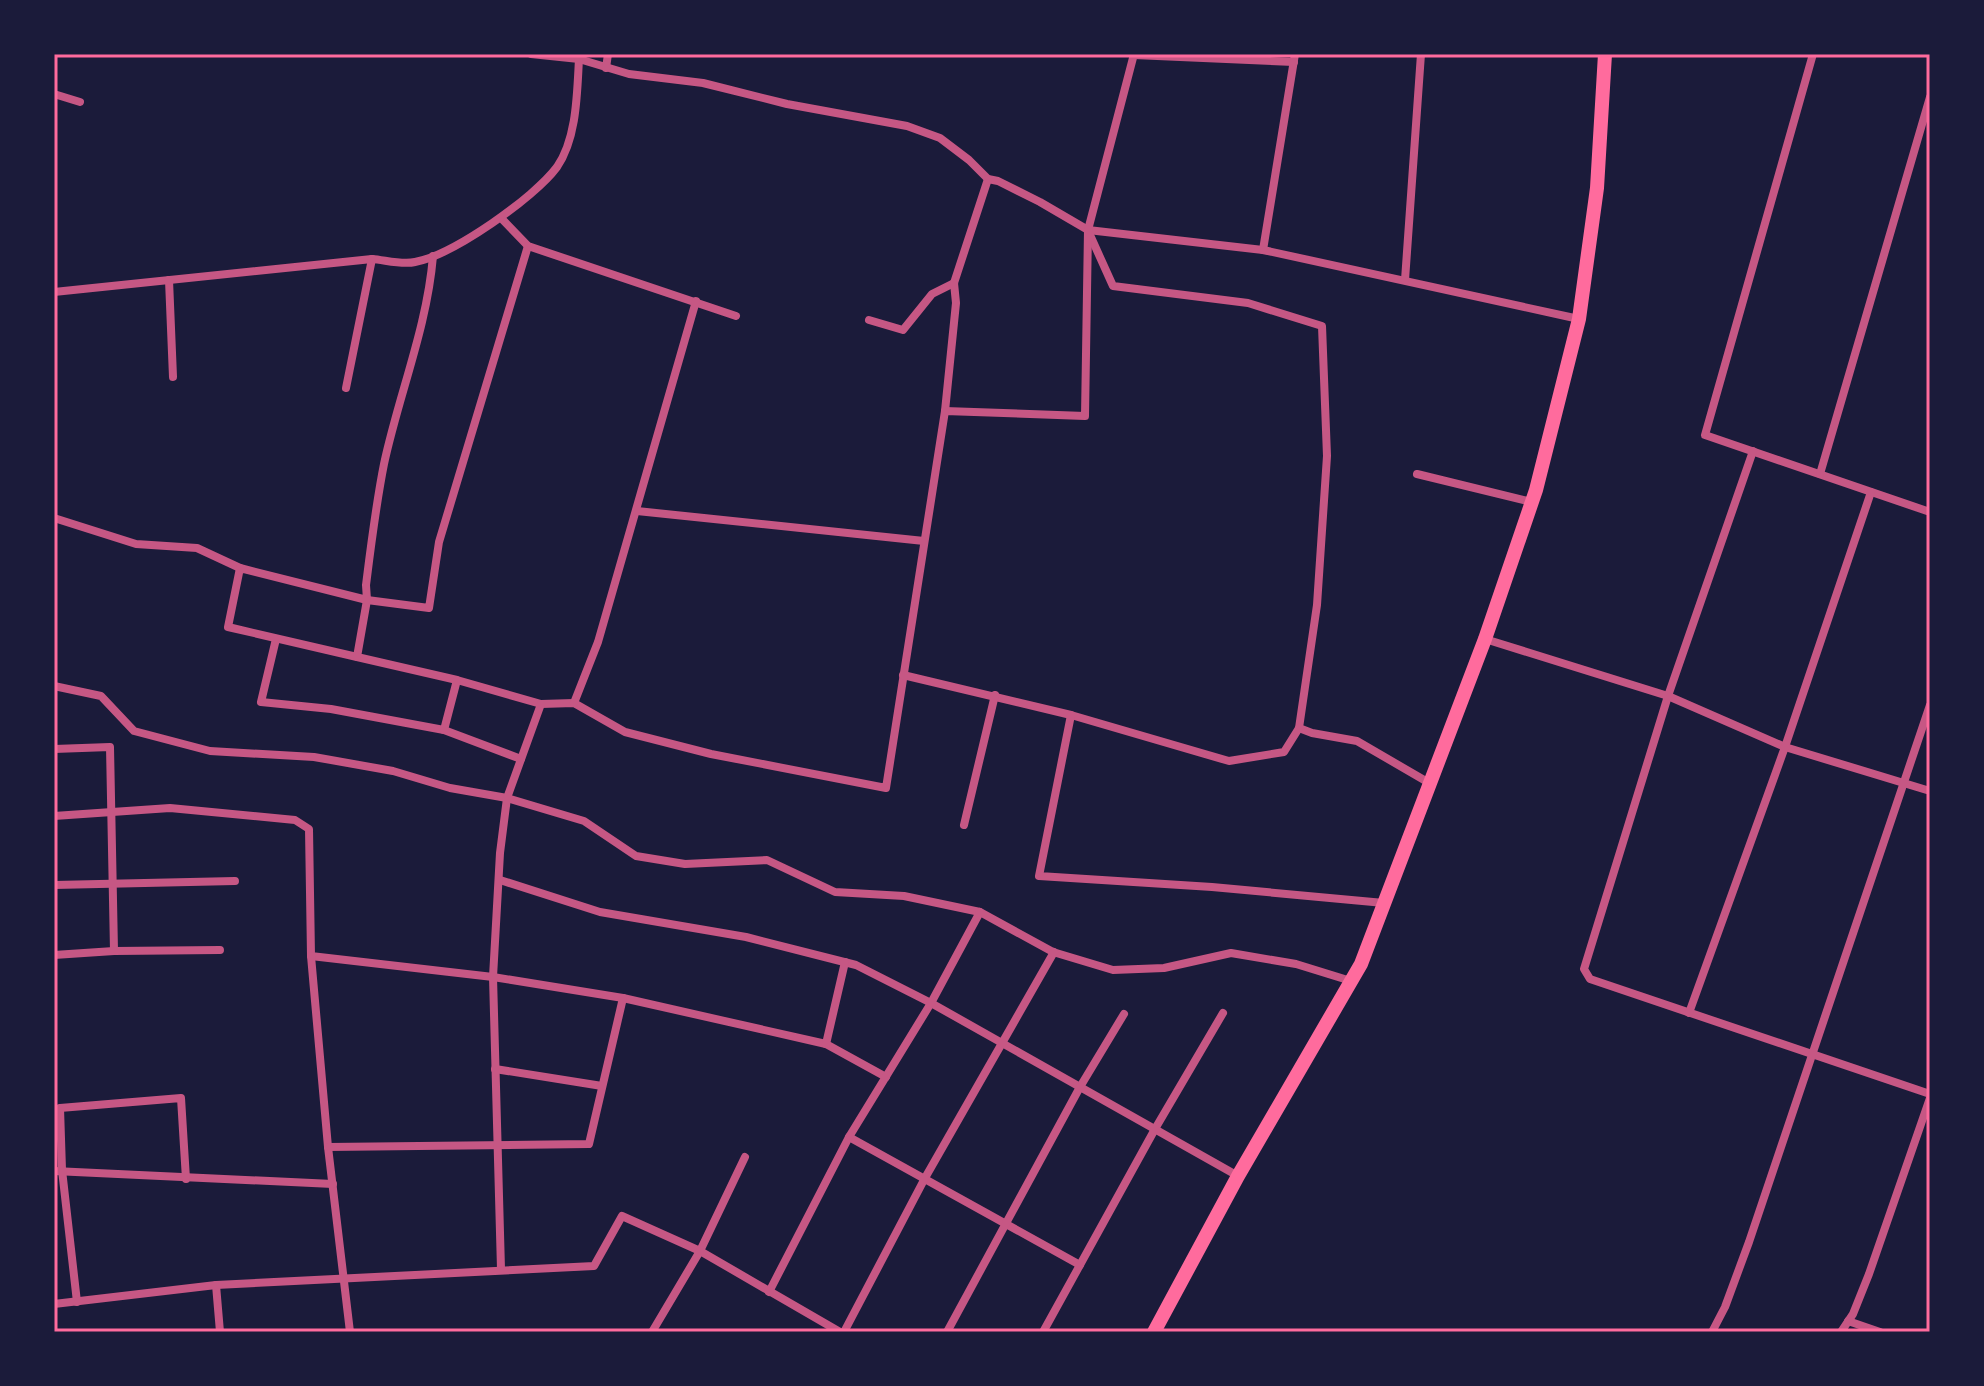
<svg xmlns="http://www.w3.org/2000/svg" width="1984" height="1386" font-family="Ubuntu,sans-serif">
  <style>
    .lines { fill: none; stroke-linecap: round; stroke-linejoin: round }
    .minor { stroke: #c65784; stroke-width: 8 }
    .secondary { stroke: #ff6b9d; stroke-width: 14 }
    .neatline { fill: none; stroke: #ff6b9d; stroke-width: 3 }
  </style>
  <rect width="100%" height="100%" fill="#1b1b3a"/>
  <g class="lines">
    <!-- minor -->
    <g class="minor">
      <path d="M531,54L579,59L629,74L703,83L787,104L907,126L940,138L969,160L988,179L998,181L1040,202L1088,230L1263,250L1579,319"/>
      <path d="M1813,54L1705,435L1930,512"/>
      <path d="M1134,55L1294,62"/>
      <path d="M606,68L608,54"/>
      <path d="M54,94L80,102"/>
      <path d="M502,219L528,246L736,316"/>
      <path d="M1090,235L1113,286L1248,303L1322,326L1327,456L1317,605L1299,728L1312,733L1357,741L1431,784"/>
      <path d="M528,246L439,542L429,608L367,600L357,657L457,680L541,704L574,703L625,732L711,754L886,788L945,411L1085,416L1088,230L1134,54"/>
      <path d="M1263,250L1295,54"/>
      <path d="M169,280L173,377"/>
      <path d="M1405,280L1421,54"/>
      <path d="M54,292L372,259C385,260 402,265 415,262C453,255 534,198 557,167C577,138 577,93 579,59"/>
      <path d="M869,320L903,330L932,294L954,283"/>
      <path d="M346,388L372,259"/>
      <path d="M945,411L956,303L954,283L988,179"/>
      <path d="M1753,451L1668,696L1584,969L1590,979L1930,1094"/>
      <path d="M1417,474L1532,502"/>
      <path d="M1820,474L1930,97"/>
      <path d="M637,511L924,541"/>
      <path d="M54,518L136,544L197,548L240,568"/>
      <path d="M276,639L261,702L331,709L444,730L521,759"/>
      <path d="M1485,639L1668,696L1785,747L1930,791"/>
      <path d="M357,657L228,627L240,568L367,600L366,585C371,545 376,504 384,464C399,394 427,328 433,256"/>
      <path d="M903,675L1071,715L1229,761L1284,752L1299,728"/>
      <path d="M54,686L101,696L134,731L210,751L314,757L393,771L450,788L507,798L584,821L636,856L685,864L767,860L835,892L904,896L980,912L1053,952L1113,970L1164,968L1231,953L1296,964L1351,981"/>
      <path d="M574,703L598,642L696,301"/>
      <path d="M1071,715L1039,876L1212,887L1384,903"/>
      <path d="M444,730L457,680"/>
      <path d="M54,749L110,747L114,951"/>
      <path d="M54,816L170,808L295,820L309,829L311,956L493,977L623,998L826,1044L886,1077"/>
      <path d="M964,825L995,695"/>
      <path d="M500,880L600,912L746,937L856,965L931,1003L1238,1176"/>
      <path d="M54,885L235,881"/>
      <path d="M54,955L114,951L220,950"/>
      <path d="M311,956L328,1147L350,1332"/>
      <path d="M1689,1013L1785,747L1871,492"/>
      <path d="M826,1044L845,962"/>
      <path d="M495,1069L602,1086"/>
      <path d="M849,1137L1080,1265"/>
      <path d="M328,1147L589,1144L623,998"/>
      <path d="M54,1171L333,1184"/>
      <path d="M501,1269L493,977L500,853L507,798L541,704"/>
      <path d="M216,1285L220,1332"/>
      <path d="M769,1292L849,1137L931,1003L980,912"/>
      <path d="M77,1302L62,1170L60,1108L181,1098L186,1179"/>
      <path d="M54,1304L216,1285L594,1266L622,1216L700,1251L840,1332"/>
      <path d="M1848,1321L1880,1332"/>
      <path d="M652,1332L700,1251L745,1157"/>
      <path d="M844,1332L925,1178L1054,952"/>
      <path d="M947,1332L1080,1087L1124,1014"/>
      <path d="M1043,1332L1155,1129L1223,1013"/>
      <path d="M1712,1332L1725,1307L1749,1242L1930,705"/>
      <path d="M1841,1332L1853,1314L1869,1274L1930,1098"/>
    </g>
    <!-- secondary -->
    <path class="secondary" d="M1154,1332L1238,1176L1361,964L1485,639L1536,490L1579,319L1597,188L1605,54"/>
  </g>
  <!-- border -->
  <rect width="1984" height="1386" fill="none" stroke="#1b1b3a" stroke-width="112"/>
  <rect x="56" y="56" width="1872" height="1274" class="neatline"/>
</svg>
